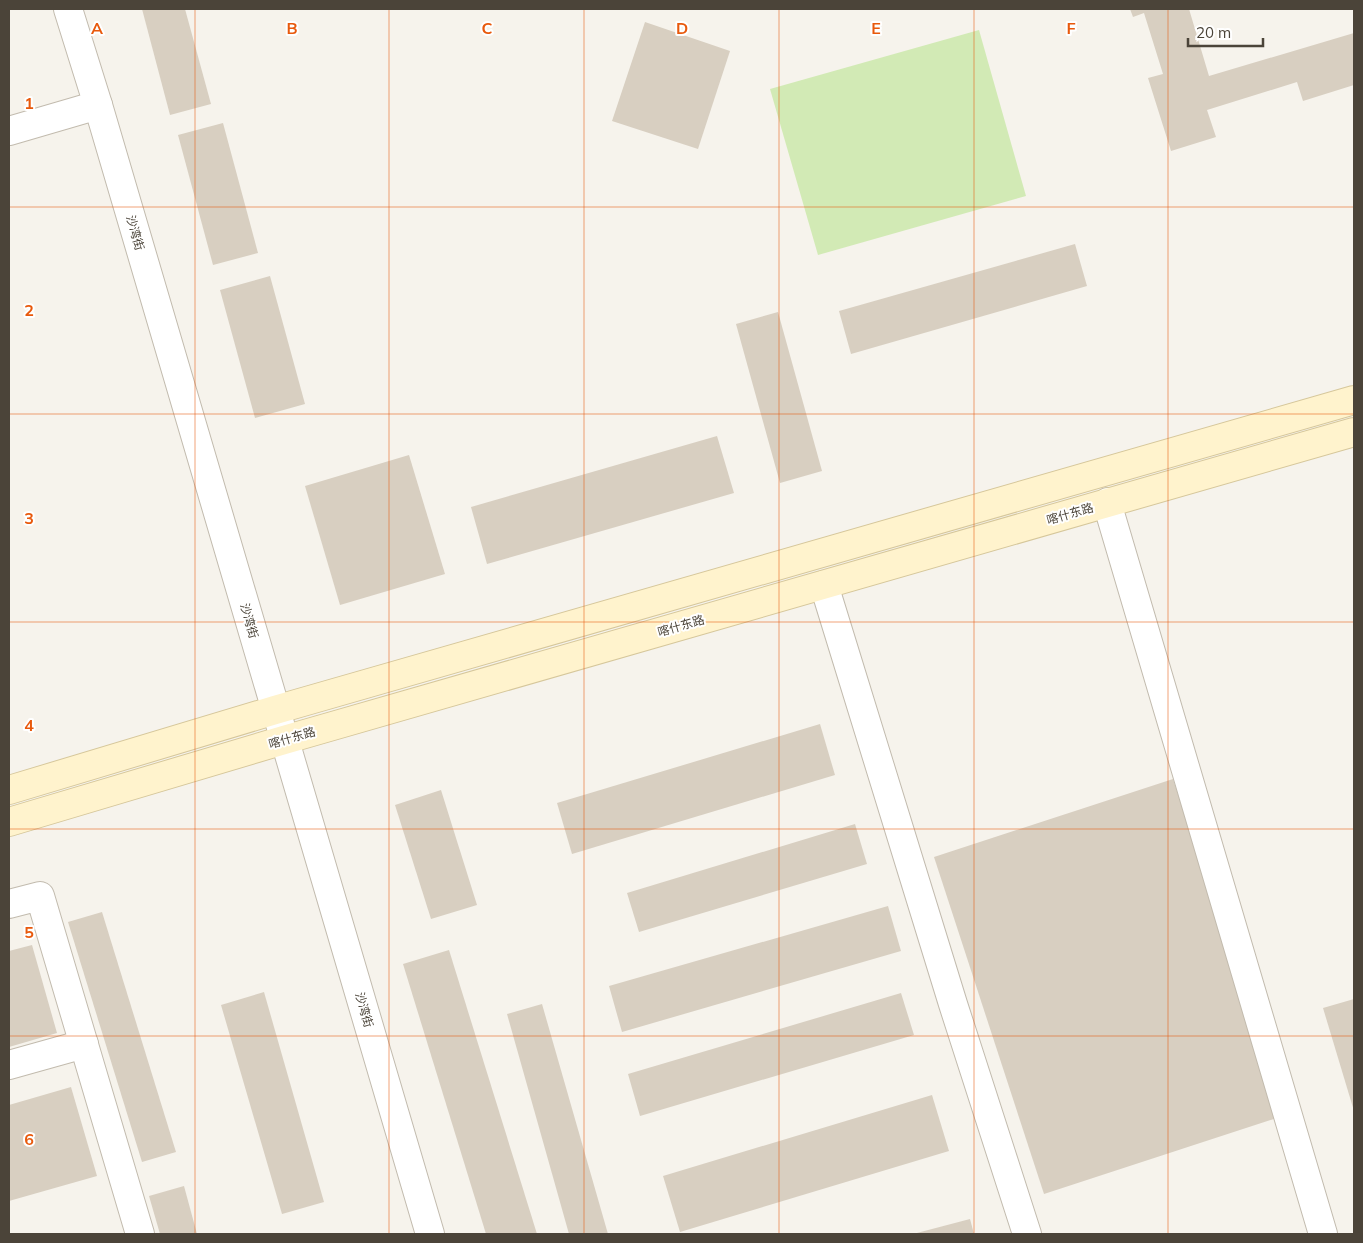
<svg xmlns="http://www.w3.org/2000/svg" width="1363" height="1243" font-family="Mulish,'Noto Sans SC',sans-serif">
  <style>
    .green { fill: #d2eab5 }
    .building { fill: #d8cfc1 }
    .lines { fill: none; stroke-linecap: round; stroke-linejoin: round }
    .minor-casing { stroke: #c2bbae; stroke-width: 30 }
    .tertiary-casing { stroke: #c2bbae; stroke-width: 30 }
    .secondary-casing { stroke: #d6c79b; stroke-width: 30 }
    .minor { stroke: #fff; stroke-width: 28 }
    .tertiary { stroke: #fff; stroke-width: 28 }
    .secondary { stroke: #fff3cd; stroke-width: 28 }
    .grid { fill: none; stroke: #e8590c; stroke-width: 1; stroke-opacity: 0.55 }
    .labels { text-anchor: middle; stroke-width: 4; stroke-linejoin: round; paint-order: stroke }
    .street-label { font-size: 12px; fill: #4b4439; stroke: #fff }
    .grid-label { font-size: 16px; text-anchor: middle; font-weight: bold; fill: #e8590c; stroke: #fff; stroke-width: 4; stroke-linejoin: round; paint-order: stroke }
  </style>
  <rect width="100%" height="100%" fill="#f6f3ec"/>
  <!-- green -->
  <path class="green" d="M979,30L1026,196L818,255L770,89Z"/>
  <!-- building -->
  <g class="building">
    <path d="M142,9H185L211,104L170,115Z"/>
    <path d="M1130,9H1189L1209,76L1354,33V85L1303,101L1297,82L1207,110L1216,137L1171,151L1148,78L1163,74L1144,13L1133,17Z"/>
    <path d="M645,22L730,51L698,149L612,121Z"/>
    <path d="M223,123L258,253L213,265L178,135Z"/>
    <path d="M1075,244L1087,286L851,354L839,311Z"/>
    <path d="M270,276L305,404L255,418L220,290Z"/>
    <path d="M778,312L822,471L780,483L736,324Z"/>
    <path d="M717,436L734,493L487,564L471,507Z"/>
    <path d="M409,455L445,574L340,605L305,486Z"/>
    <path d="M820,724L835,775L572,854L557,803Z"/>
    <path d="M1173,779L1283,1116L1044,1194L934,857Z"/>
    <path d="M441,790L477,905L431,919L395,805Z"/>
    <path d="M855,824L867,864L639,932L627,893Z"/>
    <path d="M888,906L901,951L622,1032L609,986Z"/>
    <path d="M102,912L176,1152L142,1162L68,922Z"/>
    <path d="M32,945L57,1033L9,1047V951Z"/>
    <path d="M449,950L537,1234H486L403,964Z"/>
    <path d="M264,992L324,1202L282,1214L221,1005Z"/>
    <path d="M901,993L914,1035L640,1116L628,1074Z"/>
    <path d="M1354,999V1111L1323,1008Z"/>
    <path d="M542,1004L608,1234H569L507,1014Z"/>
    <path d="M71,1087L97,1176L9,1201V1105Z"/>
    <path d="M932,1095L949,1151L680,1232L663,1176Z"/>
    <path d="M184,1186L197,1234H160L149,1196Z"/>
    <path d="M970,1219L974,1234H913Z"/>
  </g>
  <g class="lines">
    <defs>
      <g id="minor">
        <path d="M9,131L98,105"/>
        <path d="M1108,502L1107,503L1323,1234"/>
        <path d="M824,585L953,1004L1027,1234"/>
        <path d="M9,904L40,896L140,1234"/>
        <path d="M9,1065L84,1044"/>
      </g>
      <path id="tertiary" d="M68,9L98,105L430,1234"/>
      <g id="secondary">
        <path d="M9,790L275,710L1354,400"/>
        <path d="M9,822L284,740L1354,432"/>
      </g>
    </defs>
    <!-- minor casing -->
    <use href="#minor" class="minor-casing"/>
    <!-- tertiary casing -->
    <use href="#tertiary" class="tertiary-casing"/>
    <!-- secondary casing -->
    <use href="#secondary" class="secondary-casing"/>
    <!-- minor -->
    <use href="#minor" class="minor"/>
    <!-- tertiary -->
    <use href="#tertiary" class="tertiary"/>
    <!-- secondary -->
    <use href="#secondary" class="secondary"/>
  </g>
  <!-- grid -->
  <path class="grid" d="M195,9V1234M389,9V1234M584,9V1234M779,9V1234M974,9V1234M1168,9V1234M9,207H1354M9,414H1354M9,622H1354M9,829H1354M9,1036H1354"/>
  <g class="labels">
    <!-- street labels -->
    <g class="street-label">
      <text transform="translate(135 233) rotate(74)" y="4">沙湾街</text>
      <text transform="translate(1070 514) rotate(-16)" y="4">喀什东路</text>
      <text transform="translate(249 621) rotate(74)" y="4">沙湾街</text>
      <text transform="translate(681 626) rotate(-16)" y="4">喀什东路</text>
      <text transform="translate(292 738) rotate(-16)" y="4">喀什东路</text>
      <text transform="translate(364 1010) rotate(74)" y="4">沙湾街</text>
    </g>
  </g>
  <g class="grid-label">
    <text x="97" y="34">A</text>
    <text x="292" y="34">B</text>
    <text x="487" y="34">C</text>
    <text x="682" y="34">D</text>
    <text x="876" y="34">E</text>
    <text x="1071" y="34">F</text>
    <text x="29" y="109">1</text>
    <text x="29" y="316">2</text>
    <text x="29" y="524">3</text>
    <text x="29" y="731">4</text>
    <text x="29" y="938">5</text>
    <text x="29" y="1145">6</text>
  </g>
  <!-- border -->
  <rect width="1363" height="1243" fill="none" stroke="#4b4439" stroke-width="20"/>
  <!-- scale -->
  <path d="M1188 38v8h75v-8" fill="none" stroke="#4b4439" stroke-width="2.5"/>
  <text x="1196" y="38" font-size="15" fill="#4b4439" stroke="#ffffff" stroke-width="4" paint-order="stroke">20 m</text>
</svg>
